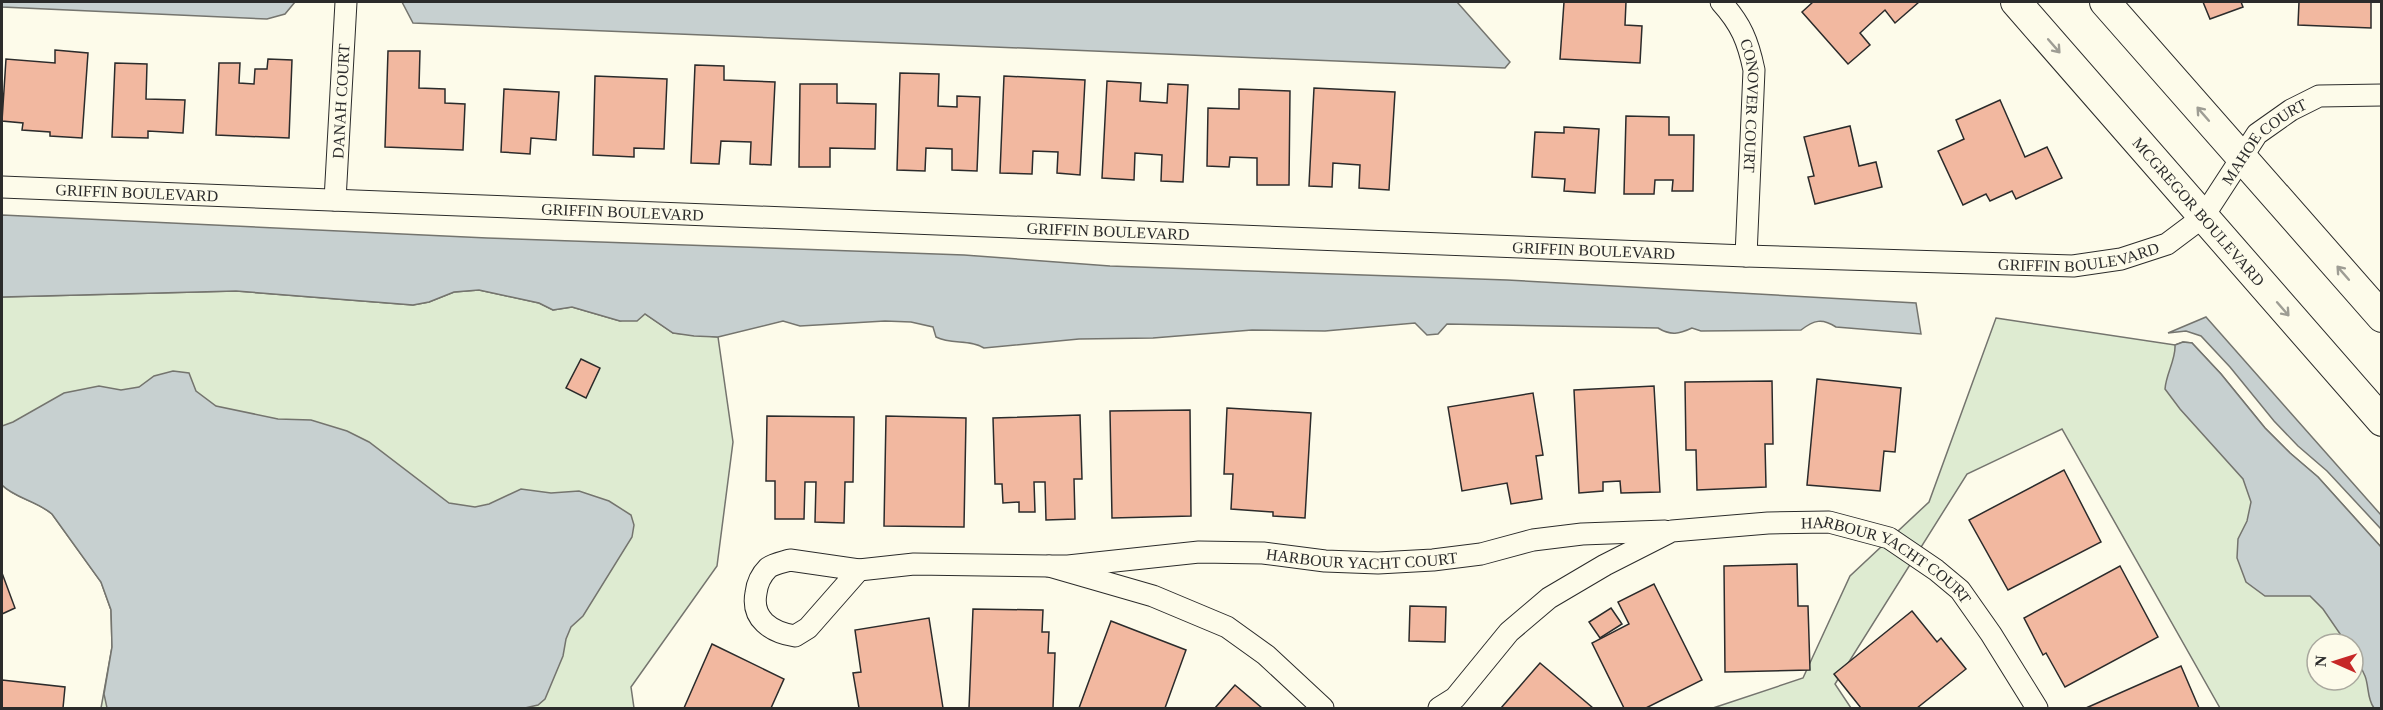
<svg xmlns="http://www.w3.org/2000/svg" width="2383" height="710" font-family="'Times New Roman',serif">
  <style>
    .green { fill: #deebd1; stroke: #74746e; stroke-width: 1.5; fill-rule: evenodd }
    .water { fill: #c7d0d0; stroke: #74746e; stroke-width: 1.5 }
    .building { fill: #f2b8a0; stroke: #2b2b2b; stroke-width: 1.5 }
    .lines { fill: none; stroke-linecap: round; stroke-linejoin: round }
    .street-casing { stroke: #2b2b2b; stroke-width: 23 }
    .secondary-casing { stroke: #2b2b2b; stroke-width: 32 }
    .street { stroke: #fdfbea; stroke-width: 21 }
    .secondary { stroke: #fdfbea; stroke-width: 30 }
    .oneway { stroke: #9e9d94 }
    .labels { text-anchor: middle; stroke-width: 4.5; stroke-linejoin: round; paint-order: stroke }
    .street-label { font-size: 16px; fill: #2b2b2b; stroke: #fdfbea }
  </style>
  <rect width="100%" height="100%" fill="#fdfbea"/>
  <!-- green -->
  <g class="green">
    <path d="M479,290L539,303L553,310L572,307L620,321L645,314L673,333L718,337L733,442L717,566L631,687L634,708H101L112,647L111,610L101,582L52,514C37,501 14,498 2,485V297L236,291L413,305L429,302L454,292Z"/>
    <path d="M1996,318L2175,345L2183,342L2192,343L2221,374L2265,428L2290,453L2318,477L2381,547V708H2220L2062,429L1967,474L1835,684L1851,708H1713L1803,678L1850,576L1929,502ZM2317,644H2353V680H2317Z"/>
  </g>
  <!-- water -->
  <g class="water">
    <path d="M2,2H295L285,14L267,19L2,7Z"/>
    <path d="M402,2H1457L1510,62L1505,68L413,23Z"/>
    <path d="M2,215L487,238L964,255L1110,266L1507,280L1916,303L1921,334L1836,327C1822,318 1814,320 1801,330L1701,331L1692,328C1679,334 1671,336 1658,328L1447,324L1438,334L1427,335L1415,323L1325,331L1252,330L1153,338L1079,339L984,348C969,339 952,345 936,337L933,327L911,322L885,321L800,326L783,321L718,337L694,336L673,333L645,314L637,321H620L572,307L553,310L539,303L479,290L454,292L429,302L413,305L236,291L2,297Z"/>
    <path d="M2206,317L2381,515V529L2327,471L2298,446L2274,421L2230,367L2201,336L2186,331L2168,333Z"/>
    <path d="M2183,342L2192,343L2221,374L2265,428L2290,453L2318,477L2381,547V708H2374C2367,699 2369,686 2365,676C2360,664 2353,656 2353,644H2347L2323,609L2310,596H2265L2246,582L2237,558L2238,539L2247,521L2251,502L2243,479L2180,409L2165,389C2166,374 2176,359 2175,345Z"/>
    <path d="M173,371L189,373L196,391L216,406L278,419L311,420L347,431L369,442L449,503L475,507L489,504L521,489L551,493L579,491L609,501L631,515L634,525L632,537L583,616L571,627L566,639L563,656L545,699L538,705L525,708H107L104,694L112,647L111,610L101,582L52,514C37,501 15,498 2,485V426L13,422L64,393L99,386L121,390L139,387L154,376Z"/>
  </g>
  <!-- building -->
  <g class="building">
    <path d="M1564,2H1626L1625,25L1642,26L1640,63L1560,59Z"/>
    <path d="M1813,2H1919L1895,23L1885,10L1860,33L1870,45L1848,64L1802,12Z"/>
    <path d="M2203,2H2241L2243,7L2210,19Z"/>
    <path d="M2299,2H2371V28L2298,25Z"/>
    <path d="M55,50L88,53L82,138L50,136V132L22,130L23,123L2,121L6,59L55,63Z"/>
    <path d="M388,51H420L419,88L445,89V103L465,104L463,150L385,147Z"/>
    <path d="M268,59L292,60L289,138L216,135L219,63H240L239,83L254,84L255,69H267Z"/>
    <path d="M115,63L147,64L146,99L185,100L183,133L148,131V138L112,137Z"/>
    <path d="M695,65L724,66V80L775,82L771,165L750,164L751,142L721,141L719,164L691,163Z"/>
    <path d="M900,73L939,74L938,106L957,107V96L980,97L977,171L952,170V149L926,148L925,171L897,170Z"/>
    <path d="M595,76L667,79L664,149L634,148V157L593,155Z"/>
    <path d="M1004,76L1085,80L1080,175L1057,173L1058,152L1033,151L1032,174L1000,173Z"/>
    <path d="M1107,81L1141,83L1140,101L1167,103L1168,84L1188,85L1183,182L1161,181L1162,155L1135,153L1134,180L1102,178Z"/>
    <path d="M800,84H837V103L876,104L875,149L830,148V167H799Z"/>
    <path d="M1314,88L1395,92L1389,190L1359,188L1360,165L1333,163L1332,187L1309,186Z"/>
    <path d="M504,89L559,92L556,140L531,138L530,154L501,152Z"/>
    <path d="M1239,89L1290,91L1289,185H1257V158L1230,157L1229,167L1207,166L1208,108L1239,109Z"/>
    <path d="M2000,100L2025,157L2047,147L2062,178L2016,199L2012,191L1990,201L1986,194L1963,205L1938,151L1964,139L1956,120Z"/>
    <path d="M1626,116L1669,117V135H1694L1693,191H1672L1673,180H1655L1654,194H1624Z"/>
    <path d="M1850,126L1859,166L1876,162L1882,187L1815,204L1808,177L1814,176L1804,137Z"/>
    <path d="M1564,127L1599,129L1595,193L1564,191L1565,179L1532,177L1535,132L1564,133Z"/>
    <path d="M581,359L600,368L586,398L566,388Z"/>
    <path d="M1817,379L1901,388L1895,452L1884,451L1880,491L1807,485Z"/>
    <path d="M1772,381L1773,444H1765L1766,487L1697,490L1696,450H1686L1685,382Z"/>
    <path d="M1654,386L1660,492L1621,493L1620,481L1603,482V491L1579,493L1574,390Z"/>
    <path d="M1533,393L1543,455L1536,456L1542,499L1511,504L1507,483L1462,491L1448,407Z"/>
    <path d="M1227,408L1311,413L1305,518L1273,516V512L1231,509L1233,474H1224Z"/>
    <path d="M1190,410L1191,516L1112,518L1110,411Z"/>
    <path d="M1080,415L1082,479H1074L1075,519L1046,520L1045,482H1034L1035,512H1019V502L1003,503L1002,484H995L993,418Z"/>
    <path d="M767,416L854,417L853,482H845L844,523L815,522L816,482H805L804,519H775V481H766Z"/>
    <path d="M886,416L966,418L964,527L884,526Z"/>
    <path d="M2064,470L2101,542L2008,590L1969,520Z"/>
    <path d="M1797,564L1798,606H1808L1810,670L1725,672L1724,566Z"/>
    <path d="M2120,566L2158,637L2065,687L2046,653L2043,655L2024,618Z"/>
    <path d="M2,573L15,608L2,614Z"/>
    <path d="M1654,584L1702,680L1646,708H1624L1592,643L1629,624L1618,602Z"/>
    <path d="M1410,606L1446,607L1445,642L1409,641Z"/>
    <path d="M1611,608L1622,624L1600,638L1589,622Z"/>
    <path d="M973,609L1043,610L1042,632H1049L1048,653H1055L1053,708H969Z"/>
    <path d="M1912,611L1937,642L1941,638L1966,669L1917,708H1861L1834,674Z"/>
    <path d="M929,618L943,708H859L853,673L861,672L855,630Z"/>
    <path d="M1111,621L1186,650L1165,708H1079Z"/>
    <path d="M712,644L784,679L771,708H684Z"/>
    <path d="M1540,663L1593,708H1501Z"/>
    <path d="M2181,666L2199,708H2086Z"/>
    <path d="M2,680L65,687L63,708H2Z"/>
    <path d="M1235,685L1262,708H1215Z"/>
  </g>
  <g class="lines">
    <defs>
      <g id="street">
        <path id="s1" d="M1721,2C1741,24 1748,41 1754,70L1746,256"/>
        <path id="s2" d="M2,187L1746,256L2073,266L2121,259L2167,244L2203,217L2257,134L2291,110L2319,96L2382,95"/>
        <path id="s3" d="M335,200L346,2"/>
        <path d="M790,560L859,570L808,628L795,636C771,632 751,619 756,593C757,584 761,575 768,568C773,564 784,562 790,560Z"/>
        <path id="s4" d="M1049,566H1068L1199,552L1263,553L1325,561L1378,563L1433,560L1481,554L1533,540L1582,534L1665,531"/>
        <path d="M859,570L914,564L1049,566L1153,596L1227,627L1266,655L1323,708"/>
        <path id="s5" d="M1439,708L1455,698L1509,632L1549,598L1605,565L1672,531L1768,523L1829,522L1889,538L1936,570L1960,590L1991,634L2037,708"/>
      </g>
      <g id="secondary">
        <path id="s6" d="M2016,2L2382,421"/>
        <path d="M2105,2L2382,317"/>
      </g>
    </defs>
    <!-- street casing -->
    <use href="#street" class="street-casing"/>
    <!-- secondary casing -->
    <use href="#secondary" class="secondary-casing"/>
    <!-- street -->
    <use href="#street" class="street"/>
    <!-- secondary -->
    <use href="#secondary" class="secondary"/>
  </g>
  <!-- one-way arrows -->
  <defs><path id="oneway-shaft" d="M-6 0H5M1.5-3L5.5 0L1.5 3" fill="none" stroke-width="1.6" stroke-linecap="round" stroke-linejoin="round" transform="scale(1.5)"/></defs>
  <g class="oneway">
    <use href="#oneway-shaft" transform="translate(2054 46) rotate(49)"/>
    <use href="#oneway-shaft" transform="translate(2203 114) rotate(-131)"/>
    <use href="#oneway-shaft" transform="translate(2343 273) rotate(-131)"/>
    <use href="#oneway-shaft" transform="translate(2283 309) rotate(49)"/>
  </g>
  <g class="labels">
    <!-- street labels -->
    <g class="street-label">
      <text dy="6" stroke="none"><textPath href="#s3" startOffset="99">DANAH COURT</textPath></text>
      <text dy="6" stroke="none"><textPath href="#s1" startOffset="112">CONOVER COURT</textPath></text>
      <text dy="6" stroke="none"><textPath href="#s2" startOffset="2313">MAHOE COURT</textPath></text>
      <text dy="6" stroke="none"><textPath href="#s2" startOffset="135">GRIFFIN BOULEVARD</textPath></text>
      <text dy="6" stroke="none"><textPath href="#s2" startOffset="621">GRIFFIN BOULEVARD</textPath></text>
      <text dy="6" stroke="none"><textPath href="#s6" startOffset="278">MCGREGOR BOULEVARD</textPath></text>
      <text dy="6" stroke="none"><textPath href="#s2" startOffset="1107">GRIFFIN BOULEVARD</textPath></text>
      <text dy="6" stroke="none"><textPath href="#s2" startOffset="1593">GRIFFIN BOULEVARD</textPath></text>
      <text dy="6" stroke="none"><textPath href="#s2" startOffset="2079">GRIFFIN BOULEVARD</textPath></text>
      <text dy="6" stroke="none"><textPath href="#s4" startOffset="314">HARBOUR YACHT COURT</textPath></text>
      <text dy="6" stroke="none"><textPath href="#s5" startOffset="522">HARBOUR YACHT COURT</textPath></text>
    </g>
  </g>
  <!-- border -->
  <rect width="2383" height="710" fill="none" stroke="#2b2b2b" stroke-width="6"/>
  <!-- north arrow -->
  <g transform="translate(2335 662) rotate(273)"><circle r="28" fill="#fdfbea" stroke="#a9a89e" stroke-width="1.5"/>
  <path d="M0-4.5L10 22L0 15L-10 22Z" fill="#c62828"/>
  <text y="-9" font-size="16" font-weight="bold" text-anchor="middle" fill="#2b2b2b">N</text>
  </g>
</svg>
